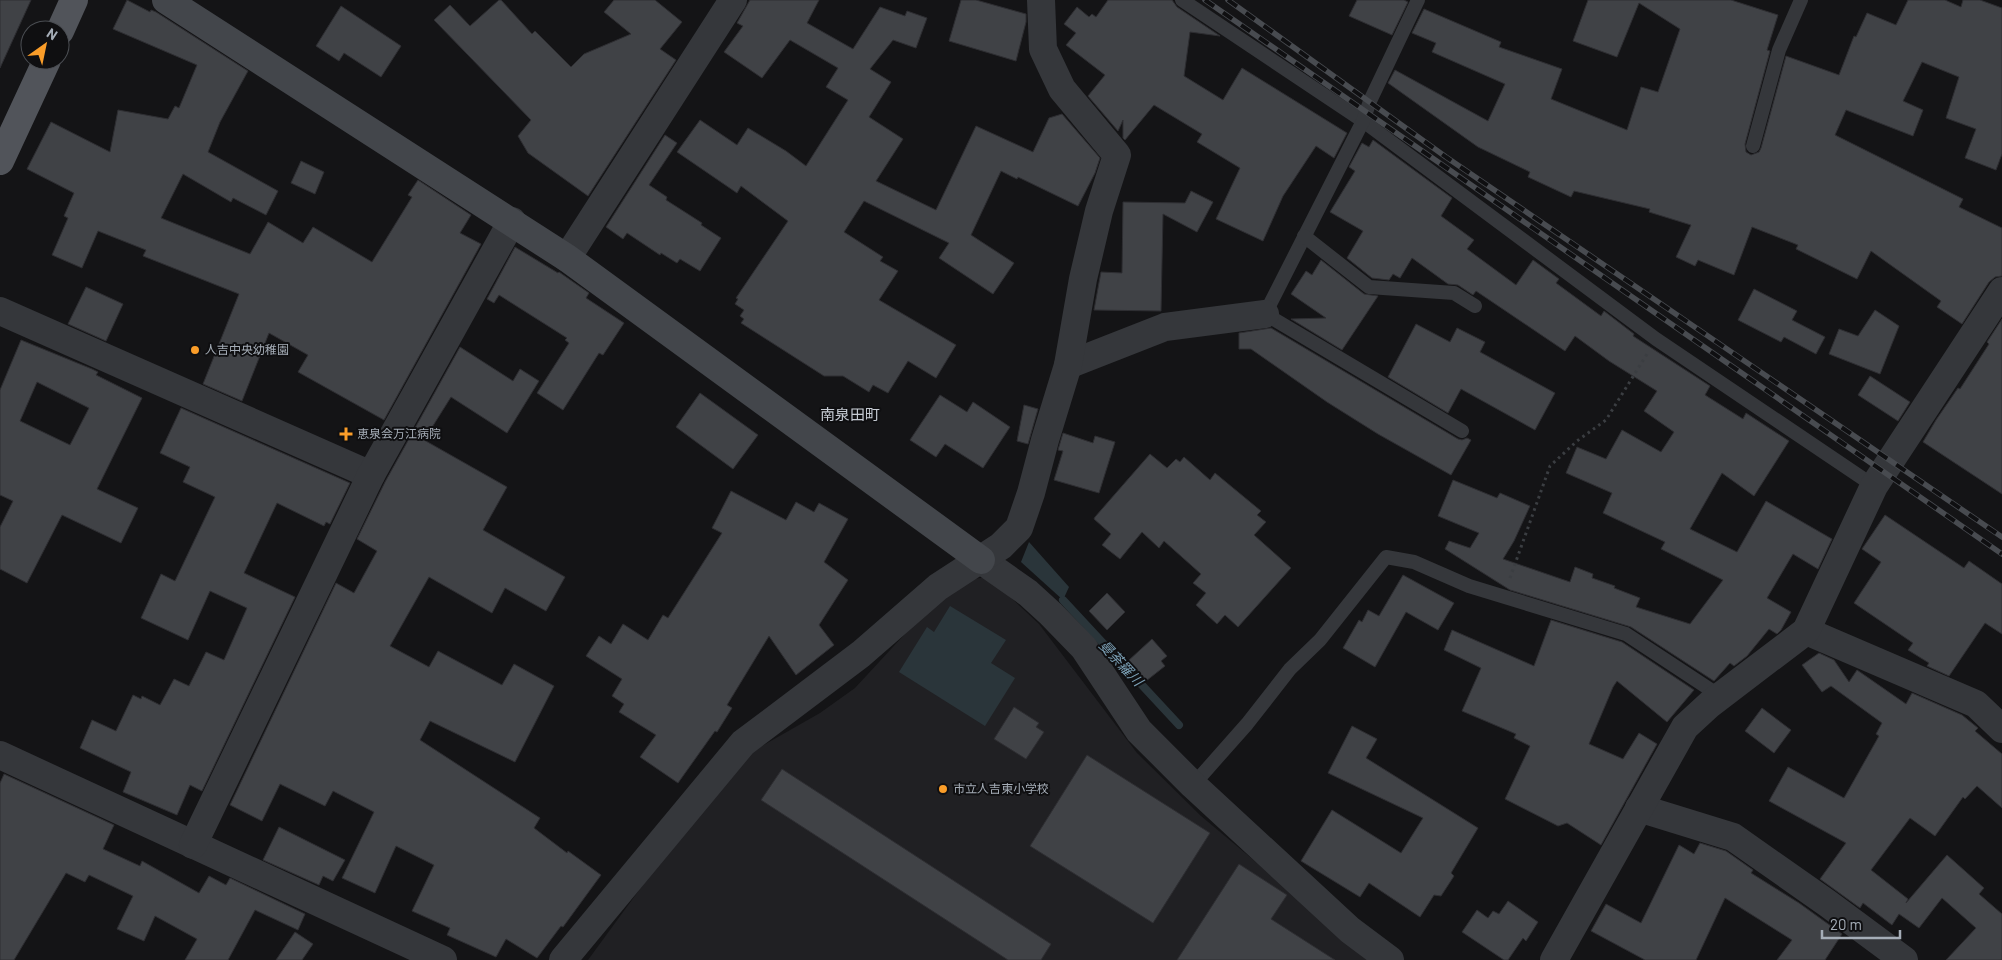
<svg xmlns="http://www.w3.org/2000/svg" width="2002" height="960" font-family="Barlow,'Noto Sans JP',sans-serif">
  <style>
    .built { fill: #202023 }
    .water { fill: #2a353a }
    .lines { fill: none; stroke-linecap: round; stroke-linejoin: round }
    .stream { stroke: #2a353a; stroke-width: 8 }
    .building { fill: #404246; stroke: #2e2e32; fill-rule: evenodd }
    .path { stroke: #3b3e42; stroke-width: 3; stroke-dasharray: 2.5 4; stroke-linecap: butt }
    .lane { stroke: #35373b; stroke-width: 14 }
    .street { stroke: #35373b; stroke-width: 28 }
    .secondary { stroke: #43464b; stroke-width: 28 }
    .primary { stroke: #51545a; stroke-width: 28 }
    .rail-casing { stroke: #484b50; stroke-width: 5.5 }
    .rail { stroke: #0f0f11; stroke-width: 4; stroke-dasharray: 11; stroke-linecap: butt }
    .poi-dot { fill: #fa9d29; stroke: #0f0f11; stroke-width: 2 }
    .labels { text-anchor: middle; stroke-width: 4; stroke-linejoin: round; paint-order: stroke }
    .poi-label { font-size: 12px; fill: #a5adb7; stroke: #0f0f11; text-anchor: start }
    .water-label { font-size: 14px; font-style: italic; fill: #7b9fb4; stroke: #0f0f11 }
    .quarter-label { font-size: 15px; fill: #c6cbd3; stroke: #0f0f11 }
  </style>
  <rect width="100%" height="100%" fill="#141416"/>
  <!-- built -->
  <path class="built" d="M989,577L1039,624L1137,753L1201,816L1373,960H588L732,763L820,713L855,688L929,608L972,579Z"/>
  <!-- water -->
  <g class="water">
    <path d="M1029,542L1069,587L1063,600L1021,562Z"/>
    <path d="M950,606L1006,640L991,663L1015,678L985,726L899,672L927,627L934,632Z"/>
  </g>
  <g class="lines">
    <!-- stream -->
    <path class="stream" d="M1063,600L1179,725"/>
  </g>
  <!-- building -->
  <g class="building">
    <path d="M0,0H31L0,68Z"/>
    <path d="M127,0L150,12L151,10L156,12L248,71L220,122L208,152L278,191L266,215L233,198L231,202L183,174L161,218L250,254L268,222L303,243L313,227L372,262L412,197L408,195L418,180L471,215L460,233L481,244L384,420L298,372L308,355L269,333L242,401L203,384L239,294L143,256L146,250L98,231L82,268L52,255L68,218L64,216L74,193L27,169L51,122L110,152L118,110L168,119L175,106L179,108L197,65L113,29Z"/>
    <path d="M499,0H501L532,34L535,31L571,67L584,54L631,34L604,12L614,0H655L682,22L660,49L676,60L588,196L528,153L518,136L531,120L434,20L450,5L470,26Z"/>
    <path d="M750,0H819L807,23L853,49L880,7L905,16L907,11L927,18L916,48L893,40L870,69L891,82L869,117L903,139L876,181L936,210L976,126L1033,152L1049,118L1062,114L1100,158L1095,173L1078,206L1018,177L1017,179L1001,171L971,235L1014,263L993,294L939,258L949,243L864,201L844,232L883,257L880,261L898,271L879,300L956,345L936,378L908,361L888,393L873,385L869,392L843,376H824L741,323L744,319L740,316L744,310L735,304L738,299L736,298L788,221L741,186L737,193L677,152L700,120L737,145L748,128L786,151L806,166L848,100L826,87L838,68L790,40L762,78L724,52L743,26L737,23Z"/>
    <path d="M961,0H976L1026,14V22L1016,61L949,41Z"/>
    <path d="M1108,0H1172L1177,7L1220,36L1190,32L1184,76L1223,100L1242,68L1347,133L1334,158L1316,146L1283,196L1263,241L1216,219L1240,168L1197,142L1202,134L1154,105L1125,140L1123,138V120L1118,131L1088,96L1105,75L1066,45L1076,33L1064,24L1077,7L1089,17L1092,14L1096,17Z"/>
    <path d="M1357,0H1404L1408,2L1392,35L1349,16Z"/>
    <path d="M1588,0H1731L1778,15L1767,50L1770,51L1745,144L1746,152L1751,155L1759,152L1761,148L1786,56L1839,75L1854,36L1856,37L1867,13L1896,25L1908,0H1945L1961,7L1963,0H1980L2002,8V154L1996,170L1965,158L1976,129L1946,118L1959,77L1922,62L1903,101L1923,110L1913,136L1846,110L1835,135L1963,199L1959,207L2002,228V276L1995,277L1989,282L1962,324L1937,307L1941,301L1871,251L1857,279L1796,249L1798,245L1752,227L1734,275L1698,260L1695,266L1676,257L1691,225L1649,212L1650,209L1574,191L1571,197L1528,177L1530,172L1478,147L1388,83L1395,70L1488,121L1505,84L1432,52L1436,43L1412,33L1424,9L1501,42L1499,47L1562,69L1551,99L1627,130L1641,87L1658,92L1680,29L1639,3L1617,57L1573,41Z"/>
    <path d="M341,6L401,46L381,77L344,53L339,61L316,46Z"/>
    <path d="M665,135L677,143L649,185L667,197L666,200L702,223L701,225L721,238L700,271L680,259L677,263L661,253L660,255L627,233L623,239L606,227Z"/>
    <path d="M1373,140L1452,198L1441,216L1474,240L1467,249L1516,285L1533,260L1559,279L1556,283L1601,316L1604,311L1634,334L1633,336L1710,386L1705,395L1743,419L1746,413L1789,441L1754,496L1722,473L1690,529L1737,552L1766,501L1832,539L1818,569L1793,554L1767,598L1791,612L1781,630L1777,634L1769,629L1747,656L1734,666L1730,663L1714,681L1631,627L1510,590L1445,549L1449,541L1470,548L1479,533L1438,516L1453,480L1497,498L1500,493L1530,506L1514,541L1503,559L1570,582L1575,567L1593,574L1592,578L1615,586L1614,588L1640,598L1636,607L1690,624L1723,580L1661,549L1665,542L1603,513L1612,493L1566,473L1577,447L1606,459L1622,430L1661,452L1674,432L1644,411L1657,391L1609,361L1575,336L1565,351L1476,291L1473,295L1458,285L1448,284L1412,258L1400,278L1393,274L1389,280L1372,278L1347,258L1363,231L1330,212L1355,171L1349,167L1362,143L1369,147Z"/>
    <path d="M301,161L324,172L315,194L291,183Z"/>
    <path d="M1191,191L1213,202L1197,232L1163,214L1161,311L1094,310L1101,272L1122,273L1123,202L1185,203Z"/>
    <path d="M515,247L558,273L559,272L589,293L586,298L624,323L603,355L599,353L563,410L537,393L569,343L565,340L567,338L499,295L494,303L487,299Z"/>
    <path d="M1321,260L1364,294L1378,296L1342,350L1291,319L1326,318L1291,294L1306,271L1312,275Z"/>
    <path d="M86,287L123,304L106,341L68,324Z"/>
    <path d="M1754,289L1797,311L1792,320L1825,337L1816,354L1784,337L1781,342L1738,320Z"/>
    <path d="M1875,310L1899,326L1880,374L1829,354L1839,329L1858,336Z"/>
    <path d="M2002,319V494L1923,442L1936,420L1958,388L1960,389L1989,344L1987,342Z"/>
    <path d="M1416,324L1450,342L1457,328L1485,342L1480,352L1555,393L1535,430L1461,389L1448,413L1388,377Z"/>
    <path d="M1271,328L1458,439L1462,440L1467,438L1471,440L1451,475L1378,434L1327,402L1251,349H1239V333Z"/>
    <path d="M21,340L92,369L98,372L96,375L142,398L97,489L138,508L121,543L62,515L27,583L0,569V527L13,501L0,495V390ZM37,382L89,408L70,445L20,421Z"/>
    <path d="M460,347L513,381L520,369L539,381L507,433L451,397L424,440L507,487L483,530L565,577L546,611L505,588L492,613L429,577L390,646L429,667L438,651L502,685L514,664L554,686L515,762L430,721L420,740L540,818L534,828L567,853L568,851L601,875L563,927L561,926L537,958L506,939L496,957L447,935L450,928L412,911L434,865L396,846L375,893L342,878L374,812L333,791L325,806L280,784L262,821L230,805L336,583L354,593L377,551L357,539L385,482Z"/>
    <path d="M1870,376L1910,402L1898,421L1858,395Z"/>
    <path d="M700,393L758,435L733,469L676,427Z"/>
    <path d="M940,395L967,412L973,402L1010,427L983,468L945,444L936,457L910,440Z"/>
    <path d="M1024,405L1038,409L1028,444L1017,441Z"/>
    <path d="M181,408L350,483L330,524L326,522L324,526L277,503L244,573L295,597L202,791L190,785L177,815L123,792L131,772L80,748L92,720L116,731L133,695L141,699L142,696L160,705L174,679L189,686L206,652L224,660L247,608L210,591L188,640L141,618L161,574L175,581L215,497L183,482L190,467L160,453Z"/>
    <path d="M1063,433L1093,443L1095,436L1115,442L1099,493L1054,480L1063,451L1058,450Z"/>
    <path d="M1150,454L1167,468L1176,459L1180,462L1184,457L1210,480L1215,473L1261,511L1257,515L1266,522L1254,535L1291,568L1238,627L1225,615L1217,624L1196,605L1206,593L1193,583L1201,574L1164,541L1159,548L1142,532L1120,559L1102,545L1111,534L1094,519L1095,517Z"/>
    <path d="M731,491L786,520L796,502L814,512L819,503L848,519L824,562L848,580L819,625L834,645L796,675L769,636L727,705L732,708L717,732L715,731L678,783L640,757L656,735L619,712L624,704L612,696L622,679L586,656L599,636L611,644L623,624L648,640L663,615L668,618L722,533L712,528Z"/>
    <path d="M1885,515L1964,568L1969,561L2002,584V634L1985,623L1949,676L1927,666L1929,663L1908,650L1913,643L1854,603L1881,562L1862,549Z"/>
    <path d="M1403,575L1454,603L1438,630L1406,612L1375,667L1343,648L1359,620L1362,622L1368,610L1379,616Z"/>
    <path d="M1107,593L1125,612L1107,630L1089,611Z"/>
    <path d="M1551,620L1622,642L1694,690L1667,722L1617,681L1613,687L1589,744L1623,759L1639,733L1657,744L1601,845L1567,823L1558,826L1505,799L1530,746L1514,738L1516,734L1462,711L1481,668L1444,650L1452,630L1534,666Z"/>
    <path d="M1152,639L1167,656L1161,661L1165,666L1146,681L1128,661Z"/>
    <path d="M1819,653L1834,660L1849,682L1857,670L1906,704L1912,693L1962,715L1978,728L1975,731L2002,754V808L1977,786L1965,799L1963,797L1935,836L1910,818L1871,870L1908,899L1906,903L1947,855L1984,888L1979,894L2002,914V960H1946L1976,928L1942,898L1919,928L1899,914L1892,925L1863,903L1860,908L1820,879L1846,843L1769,801L1788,767L1844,798L1879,736L1876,734L1882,723L1831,686L1822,692L1802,665Z"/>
    <path d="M1014,707L1039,723L1036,727L1044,732L1026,759L994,739Z"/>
    <path d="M1762,708L1791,730L1774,753L1745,731Z"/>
    <path d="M1352,726L1377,739L1366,758L1478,828L1451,873L1454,876L1441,896L1434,895L1420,917L1369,883L1360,897L1301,861L1332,810L1401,853L1423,818L1328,773Z"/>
    <path d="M1087,755L1210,833L1153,923L1030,846Z"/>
    <path d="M782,769L1051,944L1041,960H1008L761,800Z"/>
    <path d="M4,774L114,825L103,849L140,866L142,861L199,893L209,876L226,885L230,878L305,914L298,930L255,910L228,960H185L197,939L155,916L144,941L117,929L133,896L89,875L85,882L66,873L14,960H0V783Z"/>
    <path d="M279,827L345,860L333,881L323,876L319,885L263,860Z"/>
    <path d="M1700,843L1726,851L1753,870L1751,873L1799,903L1842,934L1825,960H1777L1792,940L1725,898L1696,960H1645L1591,931L1606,904L1641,923L1679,845L1694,854Z"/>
    <path d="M1239,864L1287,895L1271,919L1335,960H1177Z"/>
    <path d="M1508,901L1538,922L1526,941L1523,938L1508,960H1504L1462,932L1477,910L1488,918L1493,911L1499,914Z"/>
    <path d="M295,932L313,944L302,960H276Z"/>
  </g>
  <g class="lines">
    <!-- path -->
    <path class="path" d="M1510,578L1550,466L1577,441L1606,420L1647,354"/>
    <!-- lane -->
    <g class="lane">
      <path d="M1182,0L1363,121L1656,339L1874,486"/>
      <path d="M1418,0L1370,101L1363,121L1265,314L1462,431"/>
      <path d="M1753,146L1779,50L1801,0"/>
      <path d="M1304,236L1369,287L1454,293L1475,306"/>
      <path d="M1193,785L1247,724L1290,669L1320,640L1386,557L1414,562L1469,586L1626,634L1720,696"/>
    </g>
    <!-- street -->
    <g class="street">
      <path d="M567,258L733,0"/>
      <path d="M0,311L371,475"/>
      <path d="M1068,365L1165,327L1265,314"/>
      <path d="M981,560L1028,593L1051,614L1084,648L1139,731L1193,785L1350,930L1390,960"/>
      <path d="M1806,631L1976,704L2002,729"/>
      <path d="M0,755L443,960"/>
      <path d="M1639,808L1733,837L1827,903L1904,960"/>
      <path d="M193,845L371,475L512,221"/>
      <path d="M563,960L743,743L861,654L938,587L1001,546L1019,528L1031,493L1045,440L1068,365L1083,279L1099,211L1117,155L1062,89L1043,49L1041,0"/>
      <path d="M1554,960L1685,727L1710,704L1806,631L1874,486L2002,291"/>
    </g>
    <!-- secondary -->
    <path class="secondary" d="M166,0L567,258L981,560"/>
    <!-- primary -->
    <g class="primary">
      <path d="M60,31L74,0"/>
      <path d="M0,161L47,60"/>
    </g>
    <defs>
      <g id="rail">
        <path d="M1205,0L2002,554"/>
        <path d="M1228,0L1446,157L2002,537"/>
      </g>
    </defs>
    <!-- rail casing -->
    <use href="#rail" class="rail-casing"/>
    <!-- rail -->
    <use href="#rail" class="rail"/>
  </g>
  <!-- markers -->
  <g class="poi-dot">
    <circle cx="195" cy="350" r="5"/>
    <path d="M343.5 426.5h5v5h5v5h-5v5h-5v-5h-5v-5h5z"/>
    <circle cx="943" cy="789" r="5"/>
  </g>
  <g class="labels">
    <!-- poi labels -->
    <g class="poi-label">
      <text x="205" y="354">人吉中央幼稚園</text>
      <text x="357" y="438">恵泉会万江病院</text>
      <text x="953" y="793">市立人吉東小学校</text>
    </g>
    <!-- water labels -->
    <g class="water-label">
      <text transform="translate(1121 663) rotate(47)" y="5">曼荼羅川</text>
    </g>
    <!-- quarter labels -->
    <g class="quarter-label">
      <text x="850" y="420">南泉田町</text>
    </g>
  </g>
  <!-- north arrow -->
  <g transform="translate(45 45) rotate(33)"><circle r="24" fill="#0f0f11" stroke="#4b4e53"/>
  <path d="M0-4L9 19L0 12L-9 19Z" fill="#fa9d29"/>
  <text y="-8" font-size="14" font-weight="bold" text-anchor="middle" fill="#a5adb7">N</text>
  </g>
  <!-- scale -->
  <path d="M1822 930v8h78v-8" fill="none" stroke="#a5adb7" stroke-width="2.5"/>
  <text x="1830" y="930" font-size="15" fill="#a5adb7" stroke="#0f0f11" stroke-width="4" paint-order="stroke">20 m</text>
</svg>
